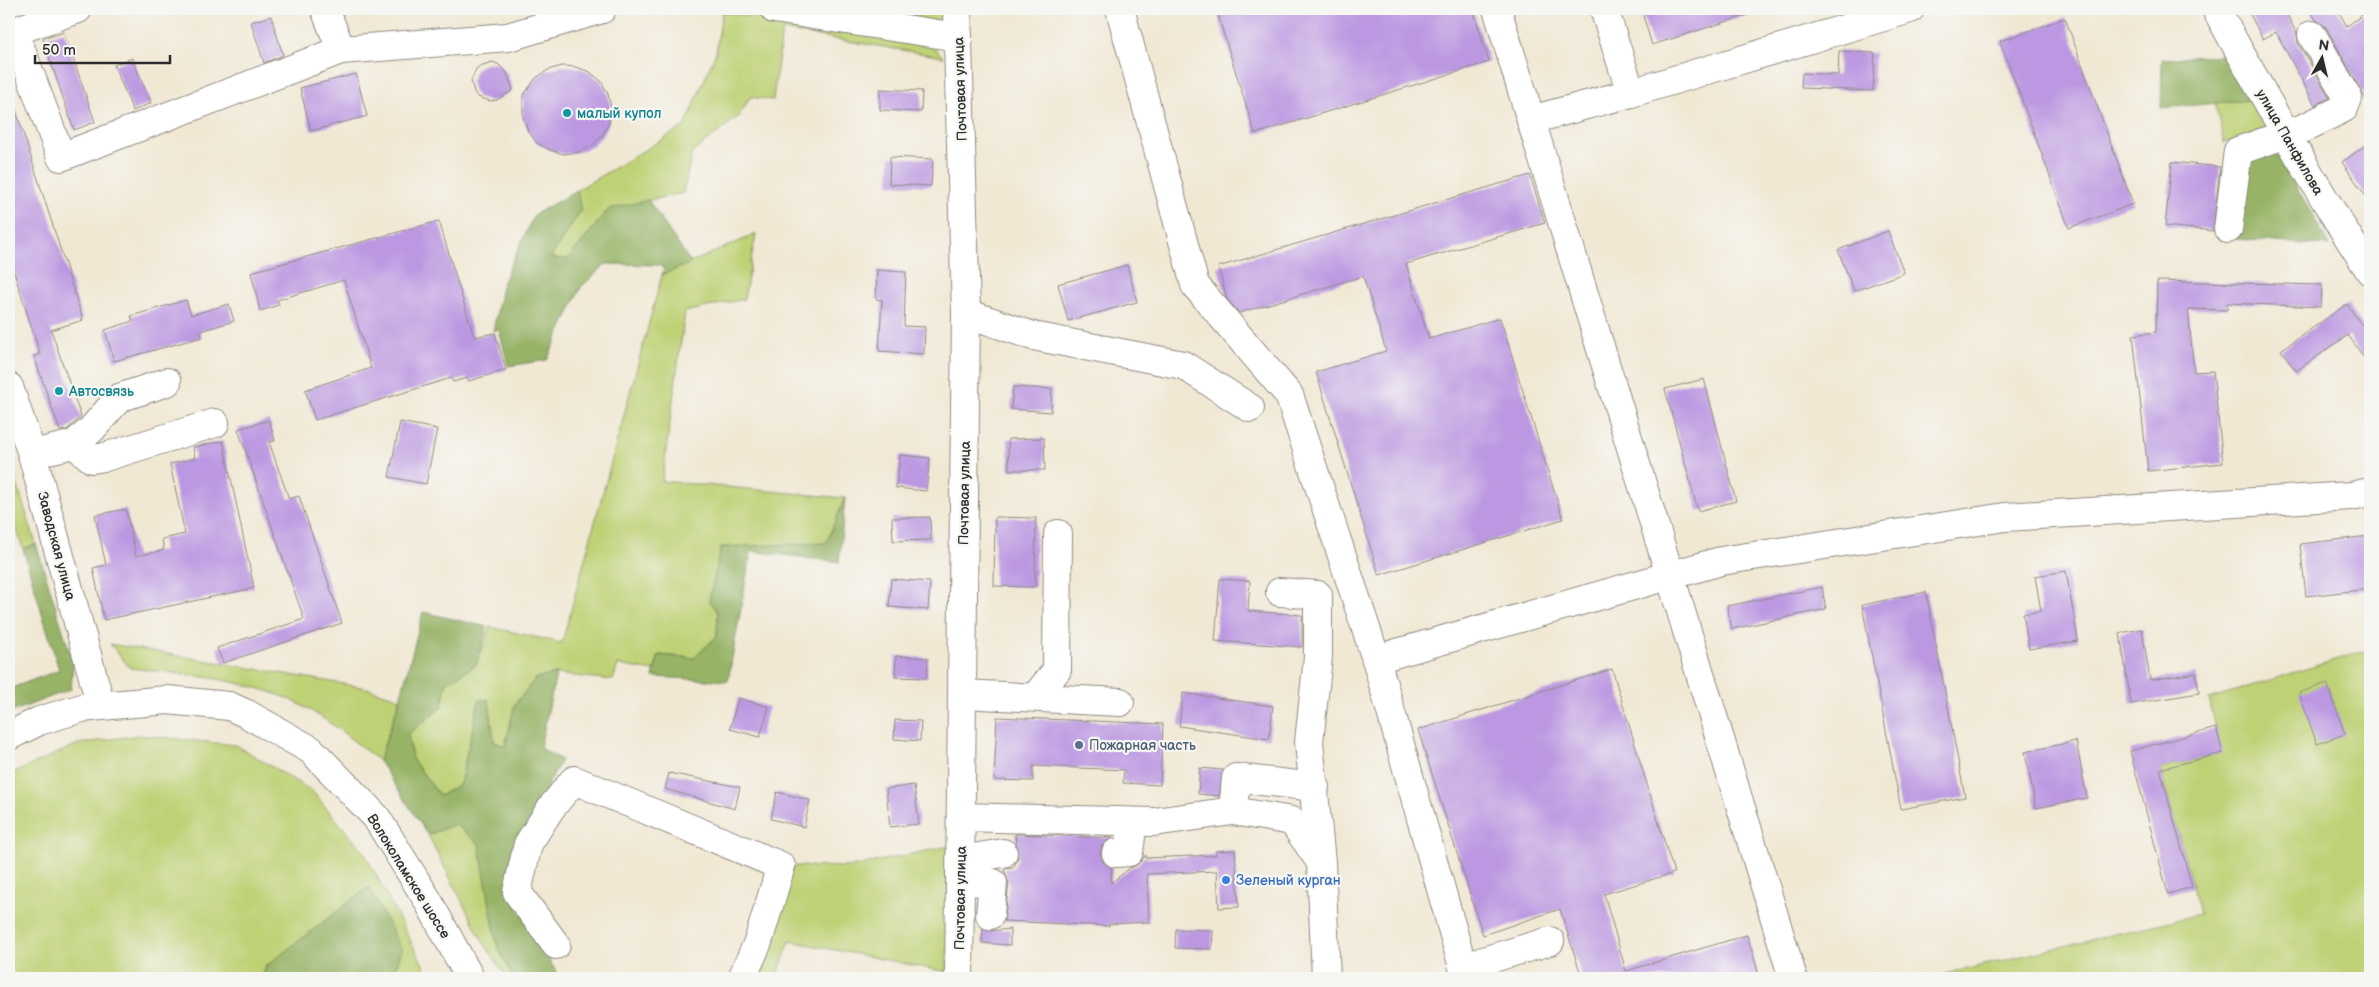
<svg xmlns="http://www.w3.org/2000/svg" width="2379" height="987" font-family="'Balsamiq Sans',sans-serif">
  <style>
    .green { fill: #bed175; stroke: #747e50 }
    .forest { fill: #96b366; stroke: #606f48 }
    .building { fill: #bb98e1 }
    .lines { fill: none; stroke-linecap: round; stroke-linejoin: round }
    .minor-casing { stroke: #8e8a80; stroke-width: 30 }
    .major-casing { stroke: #8e8a80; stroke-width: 30 }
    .minor { stroke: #fff; stroke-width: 28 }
    .major { stroke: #fff; stroke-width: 28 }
    .culture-dot { fill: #0f9aa8; stroke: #f6f6f2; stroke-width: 2 }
    .service-dot { fill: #5c6f8a; stroke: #f6f6f2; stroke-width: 2 }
    .shop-dot { fill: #3f7fe0; stroke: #f6f6f2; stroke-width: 2 }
    .labels { text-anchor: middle; stroke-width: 4.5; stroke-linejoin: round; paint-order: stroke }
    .street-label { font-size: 14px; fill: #2b2b2b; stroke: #f6f6f2 }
    .culture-label { font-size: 14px; fill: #0d838f; stroke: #f6f6f2; text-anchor: start }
    .service-label { font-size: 14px; fill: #4e5e75; stroke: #f6f6f2; text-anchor: start }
    .shop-label { font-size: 14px; fill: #366cbe; stroke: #f6f6f2; text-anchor: start }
  </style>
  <rect width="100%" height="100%" fill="#f6f6f2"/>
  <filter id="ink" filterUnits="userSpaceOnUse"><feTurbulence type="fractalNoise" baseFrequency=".02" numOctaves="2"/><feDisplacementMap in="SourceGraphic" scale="10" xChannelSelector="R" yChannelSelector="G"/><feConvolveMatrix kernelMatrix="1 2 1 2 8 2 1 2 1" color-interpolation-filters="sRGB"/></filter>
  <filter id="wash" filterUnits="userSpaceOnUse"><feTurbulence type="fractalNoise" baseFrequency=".0096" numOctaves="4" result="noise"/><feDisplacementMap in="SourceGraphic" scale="20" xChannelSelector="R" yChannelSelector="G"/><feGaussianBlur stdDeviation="1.12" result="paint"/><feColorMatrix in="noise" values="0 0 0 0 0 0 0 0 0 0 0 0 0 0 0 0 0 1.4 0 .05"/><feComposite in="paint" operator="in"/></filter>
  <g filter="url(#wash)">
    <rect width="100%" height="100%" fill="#f1e8d4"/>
    <!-- green -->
    <g class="green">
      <path d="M853,9H944V24Z"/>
      <path d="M722,12L931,44L943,57L782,30L773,100L750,97L739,116L692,153L683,193L609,209L568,259L550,258L581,210L577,190L685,126L716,52Z"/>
      <path d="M2252,100L2270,129L2224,143L2215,103Z"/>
      <path d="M756,234L744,299L685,312L662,481L845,498L827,543L722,547L717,636L695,658L659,655L654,671L618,665L613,680L556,674L536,678L515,704L505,746L494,742L489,700H479L460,784L440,796L412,759L408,734L442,707L446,683L476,665L490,627L562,643L662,275Z"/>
      <path d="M9,459L36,544L23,549L15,523L9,525Z"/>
      <path d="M110,644L367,688L400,699L379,761C350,738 320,712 284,697C235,678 182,674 130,668Z"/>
      <path d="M2370,649V761L2360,764L2370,804V978H1929L2200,914L2160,769L2222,753L2209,699Z"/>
      <path d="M139,735L236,745L312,791L364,852L430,978H392L402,950L266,965L262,978H9V775L78,744Z"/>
      <path d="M455,824L480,844L497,945L513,978H507L482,940L428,835Z"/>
      <path d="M949,846L947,972L790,941L776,978H766L753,972L793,866L851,867Z"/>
    </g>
    <!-- forest -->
    <g class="forest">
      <path d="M2222,55L2252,100L2161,108L2162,59Z"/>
      <path d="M2274,149L2330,246L2236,239L2246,159Z"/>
      <path d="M577,190L581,210L550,258L568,259L609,209L648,200L691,263L662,275L664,270L660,265L606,264L581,287L547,360L508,366L499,330L493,331L503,282L534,215Z"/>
      <path d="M845,498L839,562L751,551L728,681L653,677L659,655L694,658L717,636L718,613L709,600L721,547L826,543Z"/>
      <path d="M36,544L73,663L71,689L9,713V689L59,670L23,549Z"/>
      <path d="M423,612L487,627L476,665L446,683L442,707L408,734L412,759L440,796L460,784L479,700H489L494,742L505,746L515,704L536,678L556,674L540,748L561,760L520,840L510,895L560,978H513L497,945L479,844L455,824L428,835L379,761L400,699Z"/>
      <path d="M369,887L402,950L392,978H262L266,966Z"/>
    </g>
    <g id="blocks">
      <!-- building -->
      <g class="building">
        <path d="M1216,9H1473L1489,62L1255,134Z"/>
        <path d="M1641,9H1757V12L1652,45Z"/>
        <path d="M2247,9H2284L2297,34L2298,43L2330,98L2315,105L2276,32L2263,39Z"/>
        <path d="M2309,9H2337L2347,26L2370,9V107L2326,27L2316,20Z"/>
        <path d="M271,16L283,55L264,63L251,22Z"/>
        <path d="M2065,18L2133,204L2069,228L2000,41Z"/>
        <path d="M64,32L95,122L74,130L43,39Z"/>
        <path d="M1839,51L1875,53L1873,91L1801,88L1802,73L1838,75Z"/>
        <path d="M132,58L151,103L133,111L114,65Z"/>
        <path d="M492,62L498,64L507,73L513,90L497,100L490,101L478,97L474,92L471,81L476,69L480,66Z"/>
        <path d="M562,66L576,67L590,72L601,81L608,94L611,108L609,123L602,136L592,146L579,152L564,154L550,150L537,143L528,131L523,117V96L536,78L548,70Z"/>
        <path d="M356,74L367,116L311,131L300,88Z"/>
        <path d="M880,89L922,91L921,112L880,110Z"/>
        <path d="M12,98L83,320L51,330L81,417L67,430L60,431L34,356L40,354L9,256V99Z"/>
        <path d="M2370,142V202L2342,162Z"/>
        <path d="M890,157L933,159L931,186L889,184Z"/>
        <path d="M2172,162L2220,167L2213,231L2165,226Z"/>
        <path d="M1530,175L1545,223L1406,264L1429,339L1500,318L1563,519L1379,575L1316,372L1386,351L1363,276L1239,313L1227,299L1218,267Z"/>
        <path d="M439,221L474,337L495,333L506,370L469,381L467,378L453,382L451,378L315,420L305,390L371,368L344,280L277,300L279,305L260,311L251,272Z"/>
        <path d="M1888,231L1904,273L1854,291L1838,250Z"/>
        <path d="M1127,265L1137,302L1068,321L1058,284Z"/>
        <path d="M877,270L906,272L904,326L925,327L924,354L879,351L882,300L876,299Z"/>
        <path d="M2157,281L2322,285L2321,307L2227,303V310L2188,309L2194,372L2213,371L2223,463L2148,471L2133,335L2156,332Z"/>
        <path d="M186,300L191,315L229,304L234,321L200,331L202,337L114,361L105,330L133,321L131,316Z"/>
        <path d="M2347,304L2370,337V366L2348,335L2296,371L2281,350Z"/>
        <path d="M1704,379L1736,501L1698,511L1665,389Z"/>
        <path d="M1013,387L1052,389L1051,412L1011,409Z"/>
        <path d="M269,420L275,441L269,442L289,499L299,496L342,623L223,663L217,648L304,619L238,429Z"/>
        <path d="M400,422L437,429L426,484L389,477Z"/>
        <path d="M1044,438L1045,470H1009L1008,439Z"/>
        <path d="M223,441L254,588L104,620L93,568L106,565L95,515L126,509L136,556L164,550L162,539L185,534L170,464L195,458L193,447Z"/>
        <path d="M900,455L930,458L926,491L896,488Z"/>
        <path d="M930,517L931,540L893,541L892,518Z"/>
        <path d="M995,517L1036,518L1035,587L994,586Z"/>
        <path d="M2370,536V589L2306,596L2300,544Z"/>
        <path d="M2066,571L2078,641L2029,649L2023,614L2041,611L2035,576Z"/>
        <path d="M891,579L930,582L928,610L889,607Z"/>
        <path d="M1220,579L1250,581L1248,611L1302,615V647L1215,641Z"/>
        <path d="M1822,587L1826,609L1732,629L1727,606Z"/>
        <path d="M1926,592L1965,797L1901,809L1862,605Z"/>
        <path d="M2142,629L2150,680L2196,673L2199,693L2131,704L2120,633Z"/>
        <path d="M896,656L928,658L927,678L895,677Z"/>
        <path d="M1612,669L1674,873L1604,894L1626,971L1747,935L1760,978H1582L1560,909L1483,935L1418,730Z"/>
        <path d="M2327,683L2345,734L2317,744L2299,693Z"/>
        <path d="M1183,693L1273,706L1269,739L1179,726Z"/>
        <path d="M738,698L769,707L760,737L730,729Z"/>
        <path d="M997,717L1163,724L1160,785L1123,783L1124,770L1033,766V781L994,780Z"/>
        <path d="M895,720L921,721L920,741L894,739Z"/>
        <path d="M2216,728L2223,753L2160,769L2192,887L2168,894L2130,751Z"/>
        <path d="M2076,741L2087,798L2036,808L2025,752Z"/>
        <path d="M1200,768L1223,770L1219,796L1198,794Z"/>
        <path d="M669,773L740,787L735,809L665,789Z"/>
        <path d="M914,785L919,824L890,827L886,789Z"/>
        <path d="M777,792L810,800L804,827L771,819Z"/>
        <path d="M1015,834L1114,838L1102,846L1100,854L1103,862L1112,868L1111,883L1130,868L1137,865L1146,855V858L1216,855L1215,851L1235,850L1239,907L1219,908L1217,871L1147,874L1149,922L1109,924V926L1004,921L1009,884L1004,869L1013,868L1018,858Z"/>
        <path d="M983,928L989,931L1010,929V945L982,943Z"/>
        <path d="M1176,929L1213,930L1212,949L1175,948Z"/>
      </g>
    </g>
  </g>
  <g filter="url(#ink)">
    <use href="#blocks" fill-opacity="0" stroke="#8e8a80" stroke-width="1"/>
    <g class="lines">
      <defs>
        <g id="minor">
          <path d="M774,9L958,37"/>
          <path d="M957,9L966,313L959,978"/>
          <path d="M1120,9L1195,285L1289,395L1376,659L1721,561L2005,517L2351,496L2370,492"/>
          <path d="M1497,9L1793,978"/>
          <path d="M2216,9C2265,98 2314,186 2370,271"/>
          <path d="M14,31L61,157L341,50L325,9"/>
          <path d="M9,33L78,9"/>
          <path d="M341,50L508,37L602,9"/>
          <path d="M1631,93L1910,9"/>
          <path d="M1531,120L1631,93L1604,9"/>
          <path d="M2228,229L2238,151L2304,128L2344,108L2348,98L2312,35"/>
          <path d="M966,313L1033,336L1183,365L1250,408"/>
          <path d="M74,444L92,459L105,457L215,423"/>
          <path d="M32,454L74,444L91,430L119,398L167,382"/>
          <path d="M1280,592L1318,595V657L1309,742L1321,862L1326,978"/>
          <path d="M1376,659L1463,967L1550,941"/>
          <path d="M962,694L1120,702"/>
          <path d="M1035,697L1057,670L1058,534"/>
          <path d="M1233,811L1236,778L1315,787"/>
          <path d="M961,817L1154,822L1233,811L1292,821L1320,861"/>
          <path d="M1116,853L1129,852L1133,822"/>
          <path d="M961,860L1003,853"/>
          <path d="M960,880L993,883L990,915"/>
          <path d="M556,945L517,892L528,844L551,808L574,780L781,866L758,942L742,978"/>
        </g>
        <g id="major">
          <path d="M9,387L32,454L101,706"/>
          <path d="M9,736L39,721L82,708L101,706L167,700L229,706L247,714L311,750L376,817L427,899L470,978"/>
        </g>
      </defs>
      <!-- minor casing -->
      <use href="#minor" class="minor-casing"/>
      <!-- major casing -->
      <use href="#major" class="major-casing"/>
      <!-- minor -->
      <use href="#minor" class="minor"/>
      <!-- major -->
      <use href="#major" class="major"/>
    </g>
  </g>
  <!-- markers -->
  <g class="culture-dot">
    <circle cx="567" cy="113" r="5"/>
    <circle cx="59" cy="391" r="5"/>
  </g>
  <circle class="service-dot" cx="1079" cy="745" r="5"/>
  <circle class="shop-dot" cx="1226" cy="880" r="5"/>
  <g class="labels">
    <!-- street labels -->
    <g class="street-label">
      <text transform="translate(960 89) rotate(-92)" y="5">Почтовая улица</text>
      <text transform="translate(2290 142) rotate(60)" y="5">улица Панфилова</text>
      <text transform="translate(964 493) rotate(-89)" y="5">Почтовая улица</text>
      <text transform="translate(57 546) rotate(75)" y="5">Заводская улица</text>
      <text transform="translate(409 876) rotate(58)" y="5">Волоколамское шоссе</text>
      <text transform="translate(960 898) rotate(-89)" y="5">Почтовая улица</text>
    </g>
    <!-- culture labels -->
    <g class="culture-label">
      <text x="577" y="118">малый купол</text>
      <text x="69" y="396">Автосвязь</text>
    </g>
    <!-- service labels -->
    <g class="service-label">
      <text x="1089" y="750">Пожарная часть</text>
    </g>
    <!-- shop labels -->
    <g class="shop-label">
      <text x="1236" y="885">Зеленый курган</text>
    </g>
  </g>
  <!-- margin -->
  <rect width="2379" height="987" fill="none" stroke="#f6f6f2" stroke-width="30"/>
  <!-- north arrow -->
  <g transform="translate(2322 58) rotate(8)" stroke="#f6f6f2" stroke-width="4" paint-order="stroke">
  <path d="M0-4L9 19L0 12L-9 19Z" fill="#2b2b2b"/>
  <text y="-8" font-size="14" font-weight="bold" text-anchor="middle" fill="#2b2b2b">N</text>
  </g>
  <!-- scale -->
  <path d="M35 55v8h135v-8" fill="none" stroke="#2b2b2b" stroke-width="2.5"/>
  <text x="42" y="55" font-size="15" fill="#2b2b2b" stroke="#f6f6f2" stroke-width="4" paint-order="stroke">50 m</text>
</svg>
